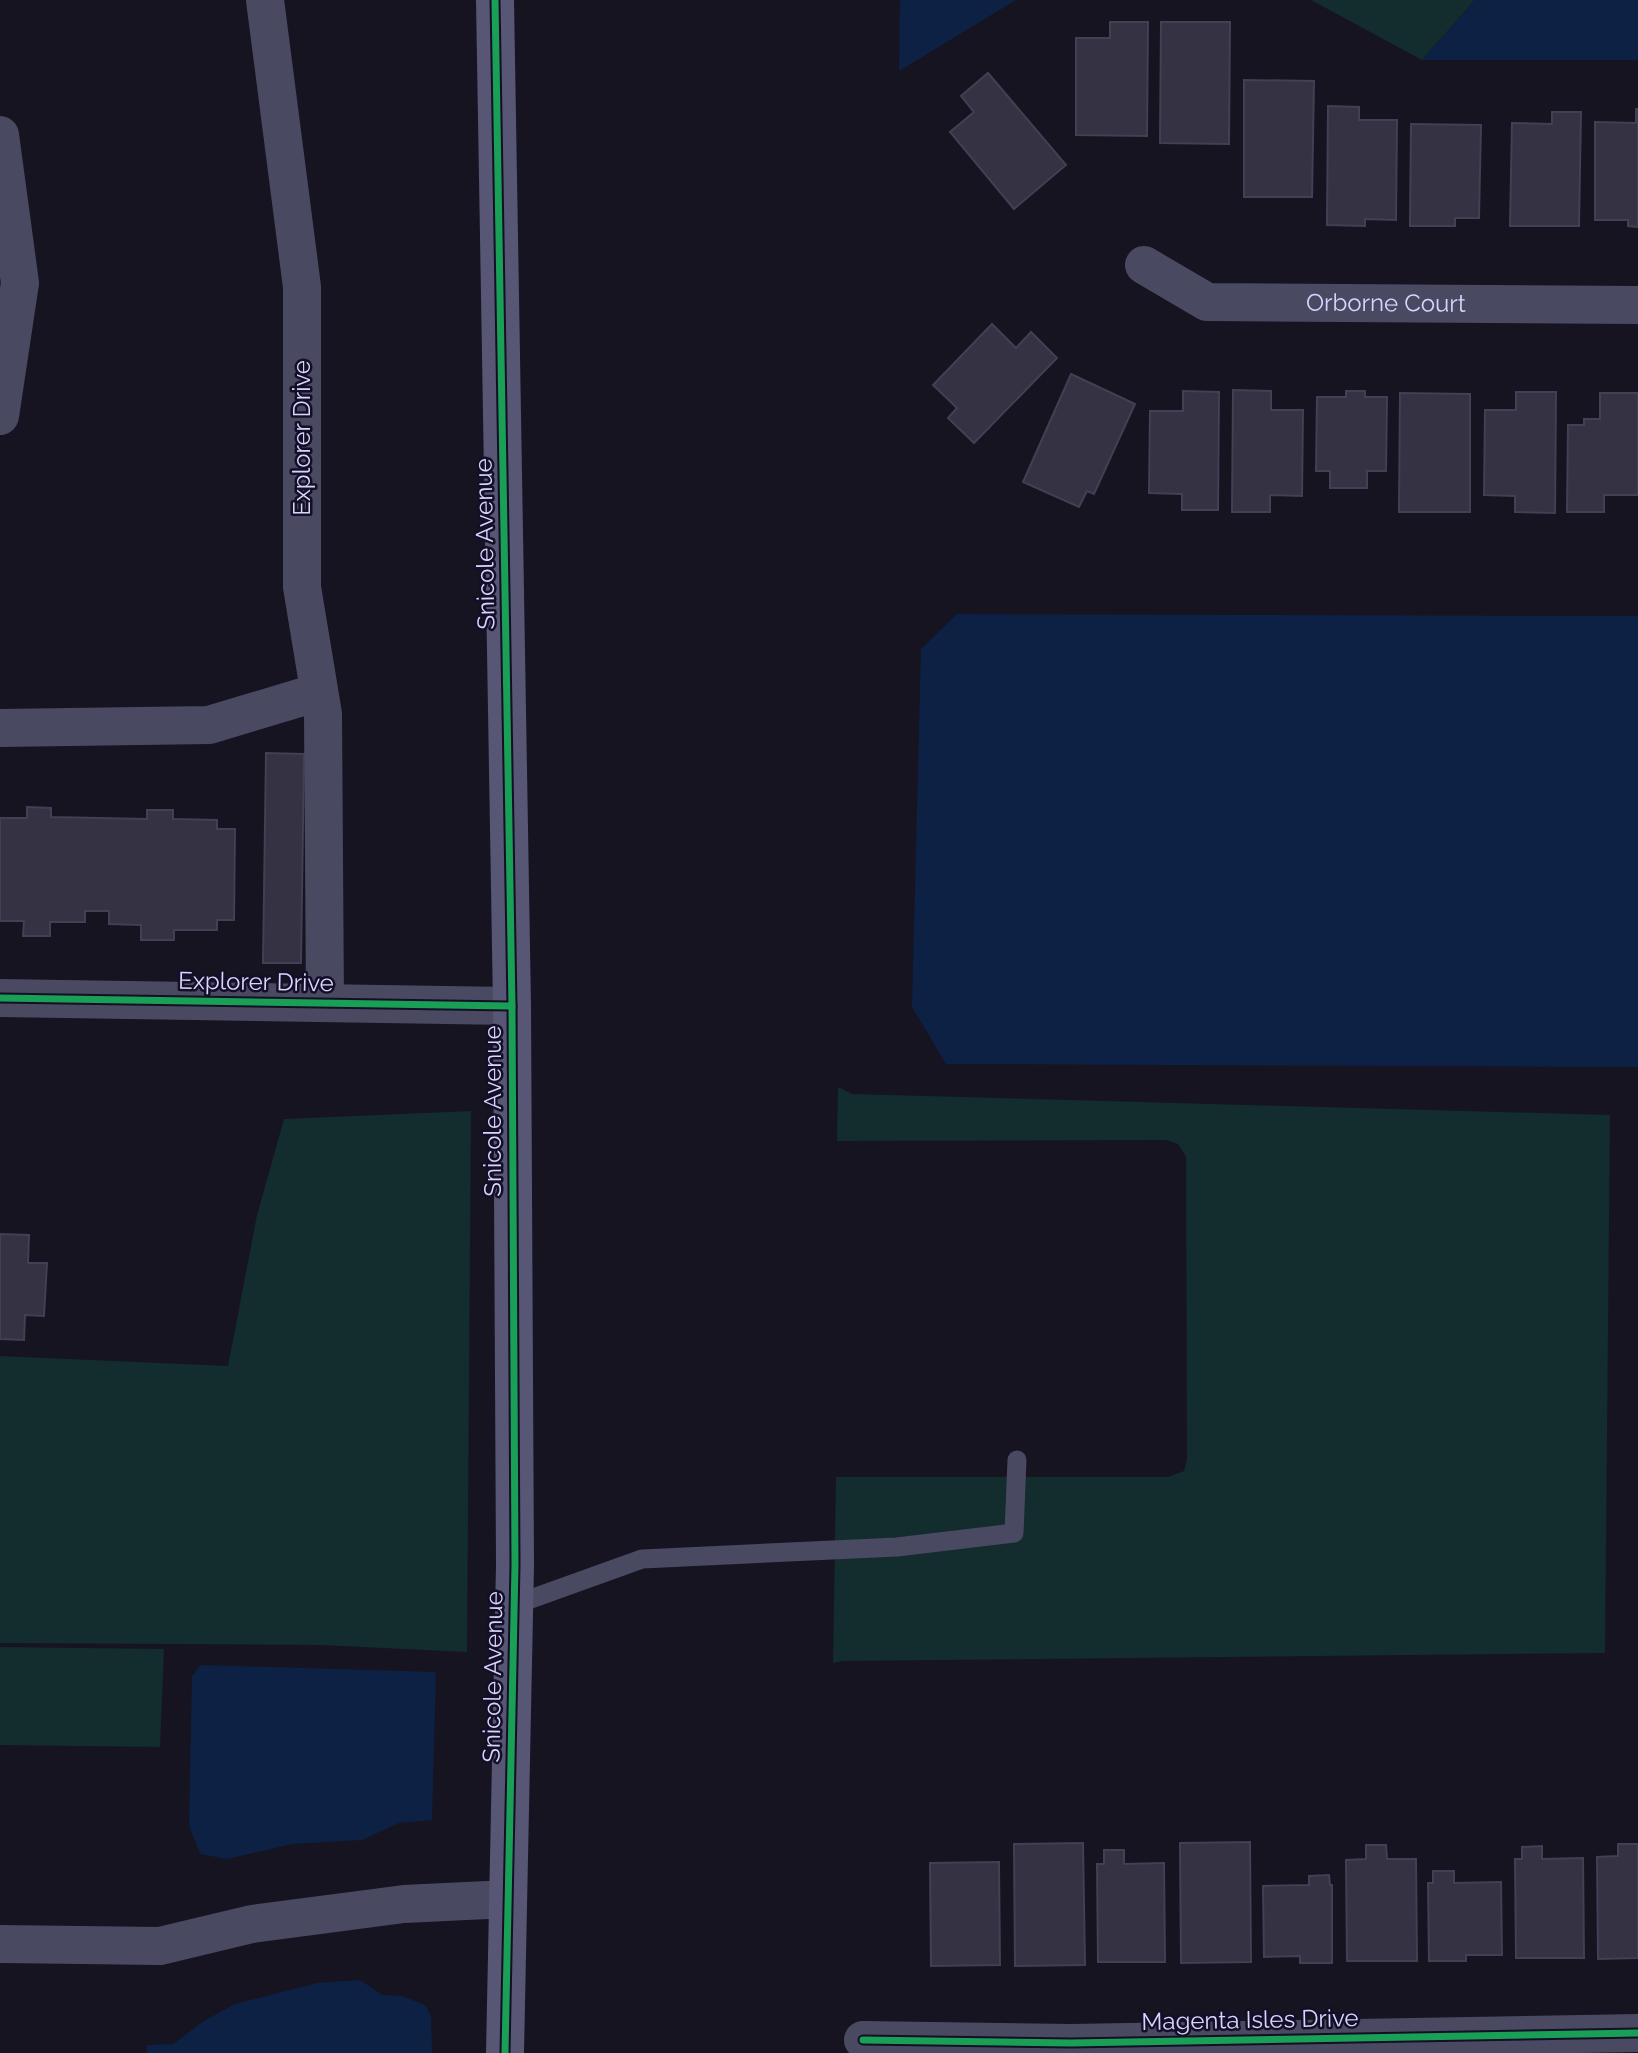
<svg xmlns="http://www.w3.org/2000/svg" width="1638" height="2053" font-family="Raleway,sans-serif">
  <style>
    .green { fill: #132c2d }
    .water { fill: #0d2144 }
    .building { fill: #343243; stroke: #433f54; stroke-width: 2 }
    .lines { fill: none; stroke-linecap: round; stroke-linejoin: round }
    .lane { stroke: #4a4962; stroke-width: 19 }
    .street { stroke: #4a4962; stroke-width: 38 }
    .secondary { stroke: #575674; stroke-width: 38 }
    .cycleway-casing { stroke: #130f26; stroke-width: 11 }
    .cycleway { stroke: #1a9f57; stroke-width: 7 }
    .labels { text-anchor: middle; stroke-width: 5; stroke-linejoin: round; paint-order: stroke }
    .street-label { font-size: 24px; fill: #d9d4ff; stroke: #130f26 }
  </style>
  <rect width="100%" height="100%" fill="#161421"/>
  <!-- green -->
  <g class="green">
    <path d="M1311,0H1475L1422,60Z"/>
    <path d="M838,1087L852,1094L1610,1115L1605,1653L843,1661L833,1663L836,1477H1168L1184,1471L1187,1460L1186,1157L1178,1144L1167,1140L837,1141Z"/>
    <path d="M471,1111L467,1652L320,1645L0,1643V1356L228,1366L257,1215L284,1119Z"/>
    <path d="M0,1647L164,1649L160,1747L0,1745Z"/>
  </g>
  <!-- water -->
  <g class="water">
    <path d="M900,0H1016L899,71Z"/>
    <path d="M1475,0H1638V60H1422Z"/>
    <path d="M957,614L1638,616V1067L946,1064L912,1007L921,649Z"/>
    <path d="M201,1665L436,1672L432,1820L399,1823L362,1840L292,1844L227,1859L200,1854L189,1825L192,1676Z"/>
    <path d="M360,1980L382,1995L402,1996L425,2005L431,2016L432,2053H147V2045L173,2044L204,2021L235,2004L317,1983Z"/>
  </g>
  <!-- building -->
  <g class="building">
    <path d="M1110,22H1148L1147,136L1076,135V38H1110Z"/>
    <path d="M1161,22H1230L1229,144L1160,143Z"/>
    <path d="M988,73L1066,165L1014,209L950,132L974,112L961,96Z"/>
    <path d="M1244,80L1314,81L1312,197H1244Z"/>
    <path d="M1328,106L1359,107V120H1397L1396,220L1365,219V226L1327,225Z"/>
    <path d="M1636,109H1638V227L1628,226V220H1595V122L1636,123Z"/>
    <path d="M1552,112H1581L1579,226H1510L1512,123L1552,124Z"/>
    <path d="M1411,124L1481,125L1479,218H1455V226H1410Z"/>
    <path d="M992,324L1016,348L1031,332L1057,358L974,443L948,418L957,408L933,385Z"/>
    <path d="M1071,374L1135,404L1094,494L1087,491L1079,507L1023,482Z"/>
    <path d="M1233,390L1271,391V410H1303L1302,496L1270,495V512H1232Z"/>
    <path d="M1183,391L1219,392L1218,510H1182V494L1149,493L1150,411H1183Z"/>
    <path d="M1346,391H1365V397H1387L1386,471H1367V488H1330V471H1316L1317,397H1346Z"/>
    <path d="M1516,392H1556L1555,513L1515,512V496L1484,495L1485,410H1516Z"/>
    <path d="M1400,393L1470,394V512H1399Z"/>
    <path d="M1600,393H1638V495H1604V512H1567L1568,425H1584V419H1600Z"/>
    <path d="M266,753L304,754L301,963H263Z"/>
    <path d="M27,807L51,808V817L147,819V810H173V819L217,820V829H235L234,920H217V930H174V940H141V925L109,924V911H85V922H50V936H23L24,921H0V818H27Z"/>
    <path d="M0,1234L29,1235L28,1263H47L44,1316L25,1315L24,1340L0,1339Z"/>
    <path d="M1250,1842L1251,1962L1181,1963L1180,1843Z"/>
    <path d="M1083,1843L1085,1965L1015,1966L1014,1844Z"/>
    <path d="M1618,1844H1638V1958L1598,1959L1597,1857L1618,1856Z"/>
    <path d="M1366,1845H1386L1387,1859H1416L1417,1961H1347L1346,1860L1366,1859Z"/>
    <path d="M1542,1846V1859L1583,1858L1584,1958H1516L1515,1859H1522V1847Z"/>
    <path d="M1104,1850H1124V1864L1164,1863L1165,1962H1098L1097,1864H1104Z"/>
    <path d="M999,1862L1000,1965L931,1966L930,1863Z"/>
    <path d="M1433,1871H1454V1883L1501,1882L1502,1955H1466V1961H1429L1428,1883H1433Z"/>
    <path d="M1329,1875L1330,1885H1332V1963H1300V1956L1264,1957L1263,1886L1309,1885V1876Z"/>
  </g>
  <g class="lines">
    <!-- lane -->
    <path class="lane" d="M514,1605L642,1559L897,1547L1014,1533L1017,1460"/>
    <!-- street -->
    <g class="street">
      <path d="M265,0L302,287V587L323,714L325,1003"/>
      <path d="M0,135L20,283L0,416"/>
      <path id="s1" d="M1144,265L1207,302L1638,305"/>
      <path d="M0,728L209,725L319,692"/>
      <path d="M0,998L512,1006"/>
      <path d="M0,1944L160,1946L252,1924L404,1904L508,1899"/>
      <path d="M863,2040L1071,2043L1638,2033"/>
    </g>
    <!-- secondary -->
    <path class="secondary" d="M495,0L512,1006L515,1565L505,2053"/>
    <defs>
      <g id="cycleway">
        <path d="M495,0L512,1006L515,1565L505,2053"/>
        <path d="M0,998L512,1006"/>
        <path d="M863,2040L1071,2043L1638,2033"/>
      </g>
    </defs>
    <!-- cycleway casing -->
    <use href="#cycleway" class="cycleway-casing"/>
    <!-- cycleway -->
    <use href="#cycleway" class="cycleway"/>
  </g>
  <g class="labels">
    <!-- street labels -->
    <g class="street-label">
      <text dy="8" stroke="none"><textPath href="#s1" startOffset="252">Orborne Court</textPath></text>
      <text transform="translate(302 438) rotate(-90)" y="8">Explorer Drive</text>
      <text transform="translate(485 544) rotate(-91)" y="8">Snicole Avenue</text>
      <text transform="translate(256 982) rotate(1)" y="8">Explorer Drive</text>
      <text transform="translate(493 1111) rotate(-90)" y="8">Snicole Avenue</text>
      <text transform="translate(493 1677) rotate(-89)" y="8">Snicole Avenue</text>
      <text transform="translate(1250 2020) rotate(-1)" y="8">Magenta Isles Drive</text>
    </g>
  </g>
</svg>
